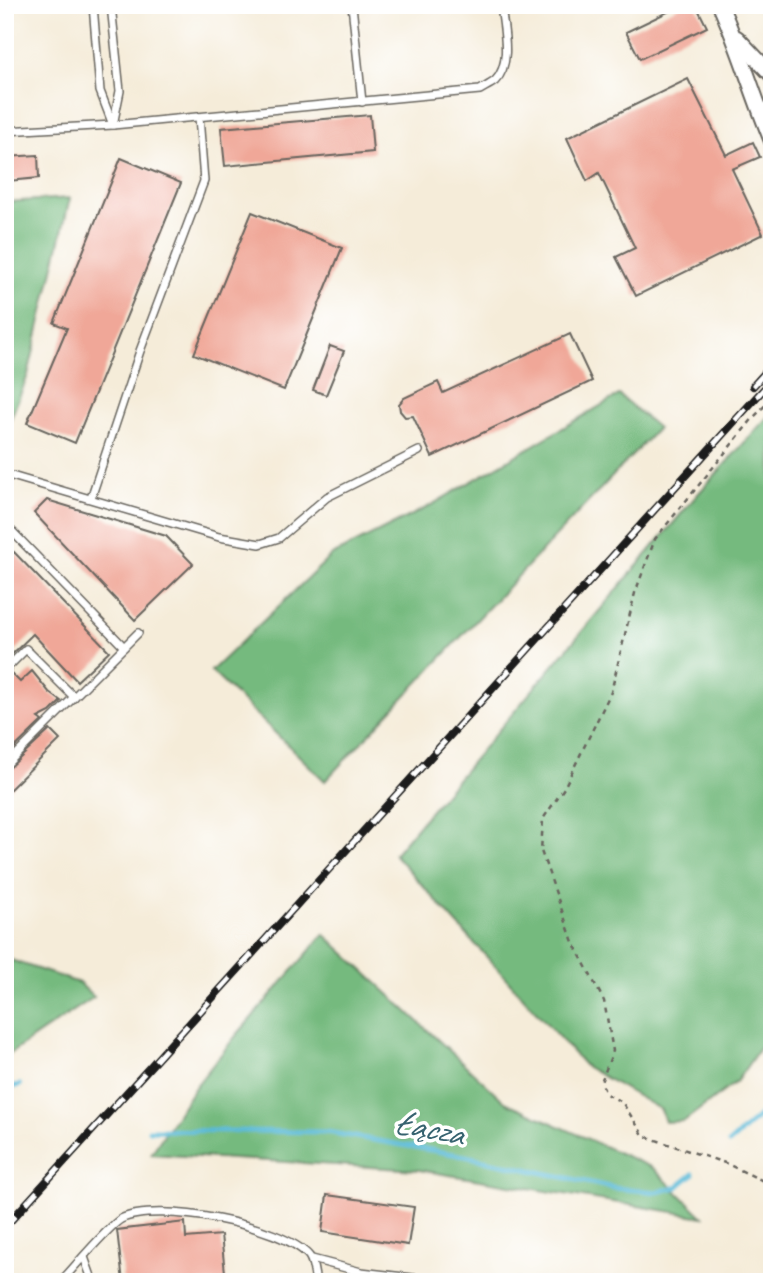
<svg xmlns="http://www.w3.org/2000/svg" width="777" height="1287" font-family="Caveat,sans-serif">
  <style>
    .forest { fill: #75ba7e; stroke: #486b4d; stroke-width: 2 }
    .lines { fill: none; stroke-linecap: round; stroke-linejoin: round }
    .stream { stroke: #59bad7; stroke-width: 5 }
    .building { fill: #f0a798 }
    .service-casing { stroke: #68655e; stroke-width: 10 }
    .minor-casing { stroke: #68655e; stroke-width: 18 }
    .path { stroke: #68655e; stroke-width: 2.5; stroke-dasharray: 5 5; stroke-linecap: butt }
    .service { stroke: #fff; stroke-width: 7 }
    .minor { stroke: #fff; stroke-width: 14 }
    .rail-casing { stroke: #1c1c1c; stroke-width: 8 }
    .rail { stroke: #fff; stroke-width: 5; stroke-dasharray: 16; stroke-linecap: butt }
    .labels { text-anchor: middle; stroke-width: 7; stroke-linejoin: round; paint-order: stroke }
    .water-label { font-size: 35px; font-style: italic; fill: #376370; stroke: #fff }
  </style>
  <rect width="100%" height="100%" fill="#fff"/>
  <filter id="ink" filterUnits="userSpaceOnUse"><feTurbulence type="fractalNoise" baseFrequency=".0143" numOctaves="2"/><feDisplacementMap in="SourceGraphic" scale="14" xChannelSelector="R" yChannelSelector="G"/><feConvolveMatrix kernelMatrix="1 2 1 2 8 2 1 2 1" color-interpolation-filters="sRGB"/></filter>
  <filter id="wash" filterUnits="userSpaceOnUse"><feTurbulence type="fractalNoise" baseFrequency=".00686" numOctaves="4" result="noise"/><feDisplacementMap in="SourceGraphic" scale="28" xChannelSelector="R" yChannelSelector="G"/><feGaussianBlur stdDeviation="1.57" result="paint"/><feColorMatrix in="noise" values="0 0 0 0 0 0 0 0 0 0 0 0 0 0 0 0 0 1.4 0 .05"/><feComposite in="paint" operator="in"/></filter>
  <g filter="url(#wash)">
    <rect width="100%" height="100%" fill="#f5ecd9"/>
    <!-- forest -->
    <g class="forest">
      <path d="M70,198L28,375L5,433V202Z"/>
      <path d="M619,395L658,428L325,781L211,671L332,555L426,508Z"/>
      <path d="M772,412V1030L736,1082L684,1121L665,1122L661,1110L585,1066L394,854L697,495Z"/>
      <path d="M324,934L505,1102L653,1168L703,1217L419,1170L151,1154L195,1087L235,1037Z"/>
      <path d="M5,958L79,983L94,997L5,1057Z"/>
    </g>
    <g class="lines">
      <!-- stream -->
      <g class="stream">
        <path d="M5,1088L20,1085"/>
        <path d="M149,1130L327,1132L465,1156L614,1188L657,1192L677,1187L693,1174"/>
        <path d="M729,1143L764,1112L772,1099"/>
      </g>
    </g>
    <g id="blocks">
      <!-- building -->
      <g class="building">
        <path d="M682,5H696L707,27L640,59L626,32Z"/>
        <path d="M688,79L726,155L753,142L760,157L732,169L763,234L636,296L616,257L635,248L599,173L587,181L567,138Z"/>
        <path d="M370,115L373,152L225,166L221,128Z"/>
        <path d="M38,155L39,178L8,181L6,157Z"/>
        <path d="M121,158L181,183L75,443L27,423L67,328L54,323Z"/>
        <path d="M252,212L342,248L284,390L194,354Z"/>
        <path d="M570,334L592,381L432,457L413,416L405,417L400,411L399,404L404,398L438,382L443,393Z"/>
        <path d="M330,346L344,351L326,395L313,390Z"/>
        <path d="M47,500L166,536L193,564L135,620L34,513Z"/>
        <path d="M14,552L109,651L77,681L33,634L5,661V560Z"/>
        <path d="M32,671L49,692L61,701L50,712L38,718L42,721L5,757V676L11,673L20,682Z"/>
        <path d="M50,730L60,740L5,794V772Z"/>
        <path d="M327,1195L414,1207L408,1245L322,1232Z"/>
        <path d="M185,1222L186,1238L221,1235L226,1282H123L117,1230Z"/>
      </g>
    </g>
  </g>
  <g filter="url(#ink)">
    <use href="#blocks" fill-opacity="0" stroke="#68655e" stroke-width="2"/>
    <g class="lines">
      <defs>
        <g id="service">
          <path d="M93,5L100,91L113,125L480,90C485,87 491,84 495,81C513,63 503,28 501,5"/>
          <path d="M352,5L362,102"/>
          <path d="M5,131L113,125L120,91L111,5"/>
          <path d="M5,474L219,537L260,544L279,538L327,497L419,451"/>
          <path d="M91,498L140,351L204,181L199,117"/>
          <path d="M5,524L124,647"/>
          <path d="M5,670L26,649L74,697"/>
          <path d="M5,766L138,633"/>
          <path d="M84,1257L93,1282"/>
          <path d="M312,1259L361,1272L447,1282"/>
          <path d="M65,1277C76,1265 109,1226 121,1219C158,1201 282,1225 309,1256C314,1263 314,1274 316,1282"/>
        </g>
        <g id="minor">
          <path d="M720,5C740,49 753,96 772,141"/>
          <path d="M737,38L772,75"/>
        </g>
      </defs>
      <!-- service casing -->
      <use href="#service" class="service-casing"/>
      <!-- minor casing -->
      <use href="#minor" class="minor-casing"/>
      <!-- path -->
      <path class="path" d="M772,398L754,417L655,539L635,593L611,692L564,788L543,819L541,851L573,942L604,1001L613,1051L601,1082L606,1094L622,1102L644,1136L725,1163L772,1185"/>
      <!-- service -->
      <use href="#service" class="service"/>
      <!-- minor -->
      <use href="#minor" class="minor"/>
      <defs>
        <g id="rail">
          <path d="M753,386L772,365"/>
          <path d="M5,1227L772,380"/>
        </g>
      </defs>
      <!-- rail casing -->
      <use href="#rail" class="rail-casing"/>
      <!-- rail -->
      <use href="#rail" class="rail"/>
    </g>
  </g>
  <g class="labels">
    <!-- water labels -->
    <g class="water-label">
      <text transform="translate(429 1127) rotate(11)" y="12">Łącza</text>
    </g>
  </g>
  <!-- margin -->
  <rect width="777" height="1287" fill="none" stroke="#fff" stroke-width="28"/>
</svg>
